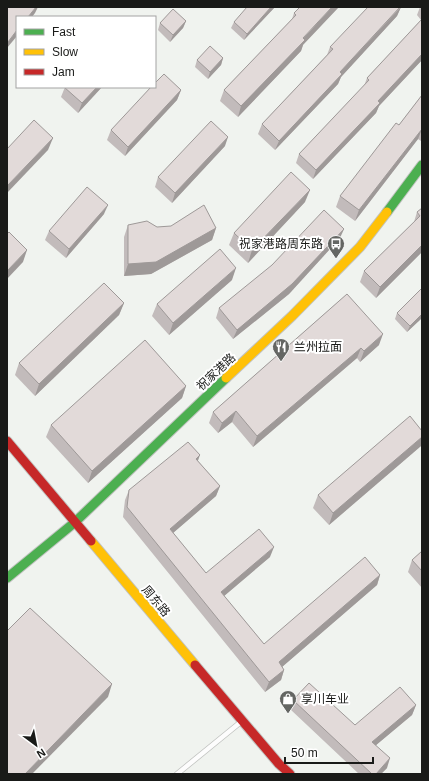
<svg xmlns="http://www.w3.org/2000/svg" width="429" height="781" font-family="Helvetica,'Noto Sans SC',sans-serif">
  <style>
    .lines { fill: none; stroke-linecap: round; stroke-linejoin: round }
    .lane-casing { stroke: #c1c3c0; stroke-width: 6 }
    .fast-casing { stroke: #c1c3c0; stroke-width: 11 }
    .slow-casing { stroke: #c1c3c0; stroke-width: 11 }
    .jam-casing { stroke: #c1c3c0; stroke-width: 11 }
    .lane { stroke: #fdfdfd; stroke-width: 4.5 }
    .fast { stroke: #4caf50; stroke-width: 9 }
    .slow { stroke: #ffc107; stroke-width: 9 }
    .jam { stroke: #c62828; stroke-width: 9 }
    .wall { fill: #c2bbbb }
    .shaded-wall { fill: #9e9998 }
    .building { fill: #e2dad9; stroke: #9e9998 }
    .labels { text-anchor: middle; stroke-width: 4; stroke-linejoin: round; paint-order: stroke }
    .poi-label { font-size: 12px; fill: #191a18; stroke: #fff; text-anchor: start }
    .street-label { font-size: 12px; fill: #191a18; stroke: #fff }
  </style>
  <rect width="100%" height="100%" fill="#f0f3ef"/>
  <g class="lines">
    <defs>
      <path id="lane" d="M177,774L242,721"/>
      <g id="fast">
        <path d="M387,212L422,165"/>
        <path d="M7,578L74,523L226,378"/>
      </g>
      <g id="slow">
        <path d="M226,378L292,316L360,247L387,212"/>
        <path d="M91,541L195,665"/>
      </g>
      <g id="jam">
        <path d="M7,441L91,541"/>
        <path d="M195,665L279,764L290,774"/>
      </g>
    </defs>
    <!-- lane casing -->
    <use href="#lane" class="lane-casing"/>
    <!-- fast casing -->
    <use href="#fast" class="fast-casing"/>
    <!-- slow casing -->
    <use href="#slow" class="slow-casing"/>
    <!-- jam casing -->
    <use href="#jam" class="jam-casing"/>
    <!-- lane -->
    <use href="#lane" class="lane"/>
    <!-- fast -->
    <use href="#fast" class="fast"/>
    <!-- slow -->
    <use href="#slow" class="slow"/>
    <!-- jam -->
    <use href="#jam" class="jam"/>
  </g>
  <!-- wall -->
  <g class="wall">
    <path d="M275,7L244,40L231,28L234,22Z"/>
    <path d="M300,7L303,45L301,51L238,117L220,101L224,90L292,19L294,13Z"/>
    <path d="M401,7L397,16L341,77L338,84L275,150L258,134L262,124L327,55L330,47Z"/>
    <path d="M420,7H422V60L379,106L376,113L313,179L296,163L299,154L364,86L367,78L421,20L417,15Z"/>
    <path d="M186,21L183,28L170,42L158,30L160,23Z"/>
    <path d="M223,58L221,65L208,79L195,67L197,60Z"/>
    <path d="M65,87H102L78,113L61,97Z"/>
    <path d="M181,90L177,100L125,156L107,140L111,130Z"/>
    <path d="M422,95V140L421,141L418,139L355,221L336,207L340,196L399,125Z"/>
    <path d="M225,146L172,203L155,187L158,177Z"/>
    <path d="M305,202L248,263L229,245L234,233Z"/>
    <path d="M422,208V252L376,298L360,282L364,271L414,222L417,212Z"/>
    <path d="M104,214L66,258L45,240L49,231Z"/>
    <path d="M128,225L157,227L216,228L212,240L151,274L124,276V237Z"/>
    <path d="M340,238L289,294L233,339L216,318L219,308Z"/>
    <path d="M232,280L169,335L152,316L157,304Z"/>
    <path d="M422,288V318L407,332L395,319L397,313Z"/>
    <path d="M347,294L379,345L360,362L357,358L253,447L232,422L218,433L209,423L213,412Z"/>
    <path d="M124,303L119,315L35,396L15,375L19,363Z"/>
    <path d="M186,386L182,398L88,483L46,437L51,425Z"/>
    <path d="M422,431V443L421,446L329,525L313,508L318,495Z"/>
    <path d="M198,461L220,486L216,496L173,533L206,573L270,557L224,596L264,644L380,575L377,585L282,667L284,670L281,680L265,692L123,517L125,500L129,490Z"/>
    <path d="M422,551V588L408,572L412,560Z"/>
    <path d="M293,700L355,725L416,705L412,715L376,745L387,768L381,774H359L290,709Z"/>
  </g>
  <!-- shaded-wall -->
  <g class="shaded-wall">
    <path d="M36,7H38L35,13L32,17H28Z"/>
    <path d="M271,7H275L244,40L247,34Z"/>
    <path d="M332,7H339L303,45L301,51L238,117L241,106Z"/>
    <path d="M401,7L397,16L341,77L338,84L275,150L279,141L340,72Z"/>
    <path d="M186,21L183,28L170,42L173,35Z"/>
    <path d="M17,30V36L7,48V44L8,42Z"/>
    <path d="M422,54V60L379,106L376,113L313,179L316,170L378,101Z"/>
    <path d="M223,58L221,65L208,79L210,72Z"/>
    <path d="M97,87H102L78,113L82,103Z"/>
    <path d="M181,90L177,100L125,156L128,147Z"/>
    <path d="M422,129L418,139L355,221L359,210Z"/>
    <path d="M228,137L225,146L172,203L175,193Z"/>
    <path d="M53,138L48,150L7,193V186Z"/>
    <path d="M310,190L305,202L248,263L252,250Z"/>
    <path d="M108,205L104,214L66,258L69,249Z"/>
    <path d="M216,228L212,240L151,274L124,276L128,264Z"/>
    <path d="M344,229L340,238L289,294L233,339L237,330Z"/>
    <path d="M422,239V252L376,298L380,287Z"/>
    <path d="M27,250L23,262L7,279V271Z"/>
    <path d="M236,268L232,280L169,335L173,323Z"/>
    <path d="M124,303L119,315L35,396L39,384Z"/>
    <path d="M422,314V318L407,332L410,326Z"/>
    <path d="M383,334L379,345L360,362L364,351Z"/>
    <path d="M361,348L357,358L253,447L257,436Z"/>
    <path d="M186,386L182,398L88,483L92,471Z"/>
    <path d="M236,411L232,422L218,433L222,423Z"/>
    <path d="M422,437V443L421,446L329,525L333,513Z"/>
    <path d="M200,455L196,466V459Z"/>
    <path d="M220,486L216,496L166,539L170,529Z"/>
    <path d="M274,547L270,557L217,602L221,592Z"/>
    <path d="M380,575L377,585L275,673L279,662Z"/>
    <path d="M284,670L281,680L265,692L269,682Z"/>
    <path d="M112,684L108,697L32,774H25Z"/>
    <path d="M416,705L412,715L369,751L372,742Z"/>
    <path d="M390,758L387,768L381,774H376Z"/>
  </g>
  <!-- building -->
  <g class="building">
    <path d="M7,7H36L28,17H17V30L8,42L7,41Z"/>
    <path d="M247,7H271L247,34L234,22Z"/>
    <path d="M300,7H332L303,38L305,40L241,106L224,90L296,15L294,13Z"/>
    <path d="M368,7H400L340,72L342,74L279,141L262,124L333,49L330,47Z"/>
    <path d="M173,9L186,21L173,35L160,23Z"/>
    <path d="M422,19V54L378,101L380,103L316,170L299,154L369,80L367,78Z"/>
    <path d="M210,46L223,58L210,72L197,60Z"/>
    <path d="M164,74L181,90L128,147L111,130L151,87H155V83Z"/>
    <path d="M64,87H97L82,103Z"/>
    <path d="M422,95V129L359,210L340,196L396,123L399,125Z"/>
    <path d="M34,120L53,138L7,186V149Z"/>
    <path d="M211,121L228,137L175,193L158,177Z"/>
    <path d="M291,172L310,190L252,250L234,233Z"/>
    <path d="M87,187L108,205L69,249L49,231Z"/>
    <path d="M204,205L216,228L156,262L128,264V225L147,221L157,227L171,226Z"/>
    <path d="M422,208V245L380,287L364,271L420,216L417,212Z"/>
    <path d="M324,210L344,229L292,284L237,330L219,308L272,265Z"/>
    <path d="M9,232L27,250L7,271V234Z"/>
    <path d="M220,249L236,268L173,323L157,304Z"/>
    <path d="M104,283L124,303L39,384L19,363Z"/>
    <path d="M422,288V314L410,326L397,313Z"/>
    <path d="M347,294L383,334L364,351L361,348L257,436L236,411L222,423L213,412Z"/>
    <path d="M145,340L186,386L92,471L51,425Z"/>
    <path d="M410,416L422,431V437L333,513L318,495Z"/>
    <path d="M188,442L200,455L196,459L220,486L170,529L206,573L259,529L274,547L221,592L264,644L365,557L380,575L279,662L284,670L269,682L127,507L129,490Z"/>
    <path d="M422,551V571L412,560Z"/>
    <path d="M30,608L112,684L25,774H9L7,772V631Z"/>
    <path d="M309,683L355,725L400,687L416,705L372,742L390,758L376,774H372L293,700Z"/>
  </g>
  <!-- icons -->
  <defs>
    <symbol id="bus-pin" viewBox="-11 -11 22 30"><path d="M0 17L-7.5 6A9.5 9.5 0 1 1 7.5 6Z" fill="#646663" stroke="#fff"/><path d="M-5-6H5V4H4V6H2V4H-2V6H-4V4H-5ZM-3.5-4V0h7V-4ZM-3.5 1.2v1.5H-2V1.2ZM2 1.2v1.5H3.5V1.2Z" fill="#fff"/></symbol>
    <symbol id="restaurant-pin" viewBox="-11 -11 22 30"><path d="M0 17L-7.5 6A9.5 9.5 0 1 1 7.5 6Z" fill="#646663" stroke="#fff"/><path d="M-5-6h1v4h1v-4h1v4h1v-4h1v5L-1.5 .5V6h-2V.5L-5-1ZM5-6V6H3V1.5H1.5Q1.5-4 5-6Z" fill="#fff"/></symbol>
    <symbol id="shop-pin" viewBox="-11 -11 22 30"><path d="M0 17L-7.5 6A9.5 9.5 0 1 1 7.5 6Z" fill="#646663" stroke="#fff"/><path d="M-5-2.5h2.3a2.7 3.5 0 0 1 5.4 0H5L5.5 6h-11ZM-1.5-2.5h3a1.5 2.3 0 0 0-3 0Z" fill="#fff"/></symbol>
  </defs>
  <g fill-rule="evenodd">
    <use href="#bus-pin" x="326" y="234" width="20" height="27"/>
    <use href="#restaurant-pin" x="271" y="337" width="20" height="27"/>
    <use href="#shop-pin" x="278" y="689" width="20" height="27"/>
  </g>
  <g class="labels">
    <!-- poi labels -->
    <g class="poi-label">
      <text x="323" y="248" text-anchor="end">祝家港路周东路</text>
      <text x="294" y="351">兰州拉面</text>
      <text x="301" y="703">享川车业</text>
    </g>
    <!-- street labels -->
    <g class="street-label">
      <text transform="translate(216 372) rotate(-43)" y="4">祝家港路</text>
      <text transform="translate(156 601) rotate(50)" y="4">周东路</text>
    </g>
  </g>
  <!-- border -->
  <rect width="429" height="781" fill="none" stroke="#191a18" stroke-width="16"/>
  <!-- legend -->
  <rect x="16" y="16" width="140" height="72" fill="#ffffff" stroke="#a3a3a3"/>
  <rect x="24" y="29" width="20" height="6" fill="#4caf50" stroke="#a3a3a3"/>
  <text x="52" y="36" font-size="12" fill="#191a18">Fast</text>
  <rect x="24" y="49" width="20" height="6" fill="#ffc107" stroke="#a3a3a3"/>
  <text x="52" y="56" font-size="12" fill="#191a18">Slow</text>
  <rect x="24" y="69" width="20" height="6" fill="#c62828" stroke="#a3a3a3"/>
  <text x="52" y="76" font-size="12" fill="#191a18">Jam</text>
  <!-- north arrow -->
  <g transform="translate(36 745) rotate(148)" stroke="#ffffff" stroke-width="3" paint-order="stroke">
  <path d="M0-3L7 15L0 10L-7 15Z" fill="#191a18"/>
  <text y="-6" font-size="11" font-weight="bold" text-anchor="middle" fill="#191a18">N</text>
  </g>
  <!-- scale -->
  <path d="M285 757v6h88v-6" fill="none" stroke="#191a18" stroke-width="2"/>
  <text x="291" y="757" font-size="12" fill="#191a18" stroke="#ffffff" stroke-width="3" paint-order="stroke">50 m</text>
</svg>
